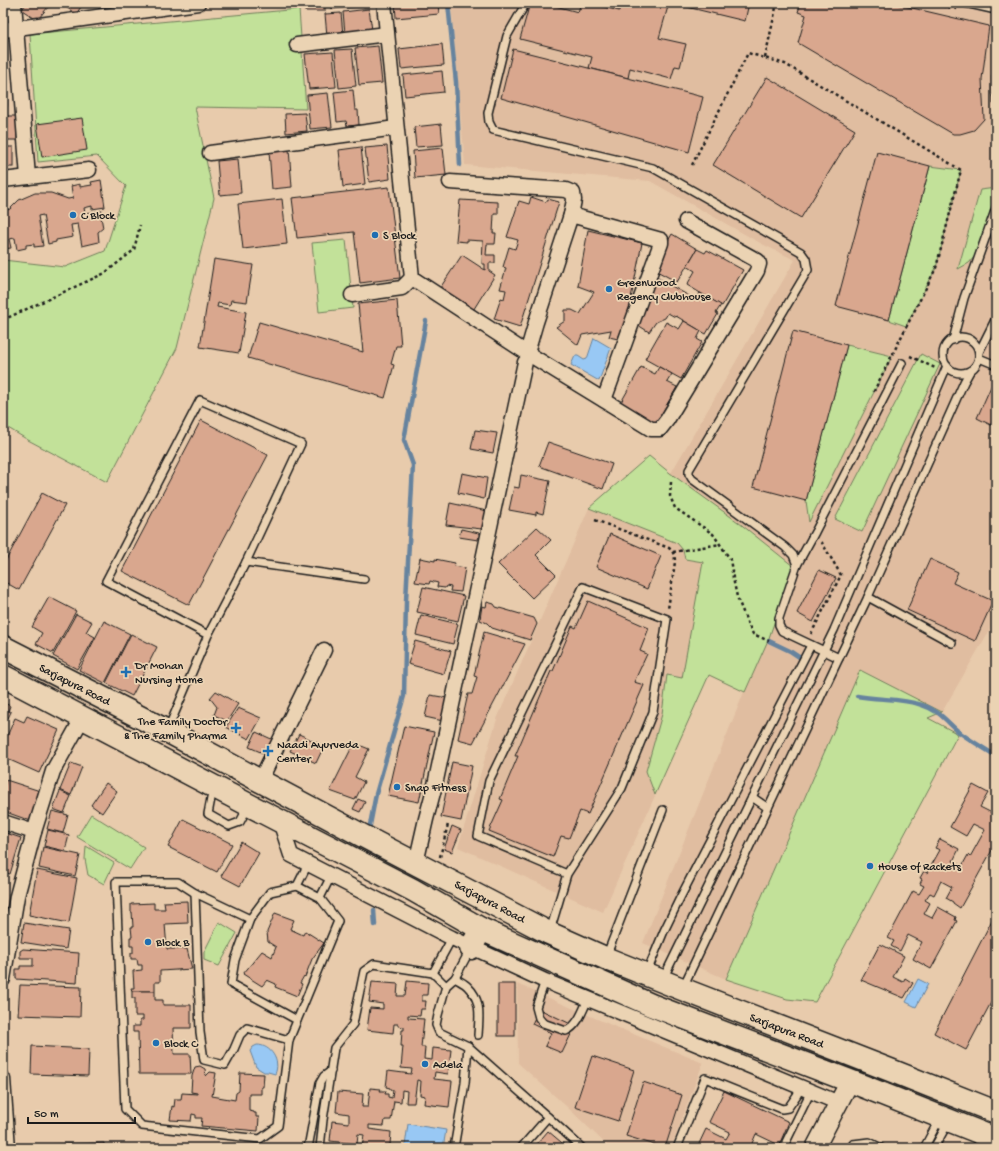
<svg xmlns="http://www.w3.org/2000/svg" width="999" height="1151" font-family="'Gochi Hand',sans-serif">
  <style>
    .built { fill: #e0bda0 }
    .green { fill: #c2e199; stroke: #6f7e5a }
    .water { fill: #98c8f4; stroke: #66839e }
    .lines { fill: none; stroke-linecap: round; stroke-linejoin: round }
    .stream { stroke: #66839e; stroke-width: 4.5 }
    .building { fill: #d9a78e; stroke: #1c1c1c }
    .service-casing { stroke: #1c1c1c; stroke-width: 10 }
    .minor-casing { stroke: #1c1c1c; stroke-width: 17 }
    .tertiary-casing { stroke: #1c1c1c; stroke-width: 21 }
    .primary-casing { stroke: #1c1c1c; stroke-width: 25 }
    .path { stroke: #1c1c1c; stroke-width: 2.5; stroke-dasharray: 3 3; stroke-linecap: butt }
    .service { stroke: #ebd3b3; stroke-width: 7 }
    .minor { stroke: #ebd3b3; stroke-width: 14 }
    .tertiary { stroke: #ebd3b3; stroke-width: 18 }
    .primary { stroke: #ebd3b3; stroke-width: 22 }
    .poi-dot { fill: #1f6fb2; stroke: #ebd3b3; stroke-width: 1.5 }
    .labels { text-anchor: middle; stroke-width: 3.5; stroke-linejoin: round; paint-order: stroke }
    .poi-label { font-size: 12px; fill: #1c1c1c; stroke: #ebd3b3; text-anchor: start }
    .street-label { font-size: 12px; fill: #1c1c1c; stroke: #ebd3b3 }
  </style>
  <rect width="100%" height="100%" fill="#e8cbac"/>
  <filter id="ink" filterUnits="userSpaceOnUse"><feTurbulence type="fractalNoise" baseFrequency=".025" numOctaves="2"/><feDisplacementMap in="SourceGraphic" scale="8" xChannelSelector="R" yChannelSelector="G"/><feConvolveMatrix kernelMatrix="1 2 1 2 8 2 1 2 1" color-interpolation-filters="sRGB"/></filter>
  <g filter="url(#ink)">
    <!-- built -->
    <g class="built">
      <path d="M451,3H996V619L942,712L860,670L726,979L643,943L744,692L709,675L603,912L458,847L497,719L589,508L649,456L671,473L795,260L762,244L650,181L465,165Z"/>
      <path d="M517,984L597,1019L703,1063L671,1148H610L566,1106L518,1063Z"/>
    </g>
    <!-- green -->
    <g class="green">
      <path d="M299,9L306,109L195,107L214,198L177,348L107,482L28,440L3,425V260L65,267L105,251L126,186L97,156L38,162L30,34Z"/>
      <path d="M930,166L961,170L936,268L906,326L889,320Z"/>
      <path d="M996,188V201L992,221L975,256L969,263L958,269L980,190Z"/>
      <path d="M346,240L353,308L319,312L312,243Z"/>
      <path d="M847,345L892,356L809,522L806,501Z"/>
      <path d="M921,354L940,364L862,532L835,519Z"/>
      <path d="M649,456L670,473L738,522L793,566L769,638L745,692L709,675L655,795L646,771L662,714L667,675L682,678L703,562L685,559L683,550L677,543L589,508Z"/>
      <path d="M860,670L942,712L928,718L958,734L815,1002L787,999L726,979Z"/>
      <path d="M91,814L144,847L130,869L77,837Z"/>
      <path d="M86,846L114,863L104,884L88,875L85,859Z"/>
      <path d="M219,922L237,933L219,966L204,960V952Z"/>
    </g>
    <!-- water -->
    <g class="water">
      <path d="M594,338L611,348L599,381L571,365L575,356H578L584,360L587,359Z"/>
      <path d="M918,979L928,984L916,1007L906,1002Z"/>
      <path d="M257,1045C271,1045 281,1061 275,1074L268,1072H264L256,1067L250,1051L253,1047Z"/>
      <path d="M408,1124L446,1130L443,1148H417L405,1146Z"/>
    </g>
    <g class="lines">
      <!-- stream -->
      <g class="stream">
        <path d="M448,3L456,82L460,165"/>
        <path d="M769,641L790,651L802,659"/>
        <path d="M857,696C879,700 901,698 922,705C939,710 947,722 959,732C971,741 984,748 996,756"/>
        <path d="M370,825L376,794L404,696L406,601L413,465L404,440L426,321"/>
        <path d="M374,910L375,925"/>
      </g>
    </g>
    <!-- building -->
    <g class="building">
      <path d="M3,3H5L7,17L3,18Z"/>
      <path d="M26,3H108L102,10L93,3L83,4L76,14L63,5L48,7L39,18H34L22,10Z"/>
      <rect x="305" y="3" width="20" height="8"/>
      <path d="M331,3H370V5L332,9Z"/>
      <path d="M395,3H438L439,14L396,18Z"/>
      <path d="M530,3H544L578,12L581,3H589L619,11L621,3H669L659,38L686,44L680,67L675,66L671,79L630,68L628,78L589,68L592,57L520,39Z"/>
      <path d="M670,3H749L745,21Z"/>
      <path d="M801,3H891L989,26L982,79L984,119L974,130L960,134H953L798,43L806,15L798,12Z"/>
      <path d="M369,9L372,30L345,33L343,12Z"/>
      <path d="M341,13L343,35L327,36L325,14Z"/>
      <path d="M442,44L444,65L401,69L399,49Z"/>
      <path d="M378,46L382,83L359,85L355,48Z"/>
      <path d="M352,49L356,86L339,88L335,50Z"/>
      <path d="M513,49L703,97L689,152L501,98Z"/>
      <path d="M333,52L336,87L309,89L305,54Z"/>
      <path d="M996,55V105L993,104L992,77Z"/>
      <path d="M442,71L444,92L405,96L403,75Z"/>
      <path d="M767,77L855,130L801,218L713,165Z"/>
      <rect x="3" y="80" width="4" height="26"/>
      <path d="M353,90L355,110H358L359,125L347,126L346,121L337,122L334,92Z"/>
      <path d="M328,93L332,127L310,129L307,95Z"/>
      <path d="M305,113L307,131L286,133L285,114Z"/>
      <rect x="3" y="116" width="14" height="24"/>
      <path d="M82,118L87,150L42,157L37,124Z"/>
      <path d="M441,124L443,145L416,147L414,127Z"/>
      <path d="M387,146L390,179L369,182L365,148Z"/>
      <rect x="3" y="147" width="10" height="20"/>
      <path d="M361,147L365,184L343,187L339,150Z"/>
      <path d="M443,148L446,175L415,178L413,151Z"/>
      <path d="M289,149L292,187L272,189L269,151Z"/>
      <path d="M877,152L930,166L889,320L836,306Z"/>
      <path d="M238,159L241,193L220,195L217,161Z"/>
      <path d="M101,180L105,207L92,209V206L84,208L85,213L102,211L103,216L101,217L103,228L98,232L99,242L82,246L78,224L71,225L73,237L56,240V242L48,244L43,215L38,216L43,246L34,247V244L26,245V248L17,250L15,238L9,239L11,248L3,249V211L10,209L19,200L35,193H51L68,199L73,198L71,186L80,184V187L92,185L91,182Z"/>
      <path d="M389,187L400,278L360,283L354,232L297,238L292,198Z"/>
      <path d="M531,197L546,202L548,199L559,202L520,327L494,319L501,298L504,299L506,290L500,289L506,268L503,267L509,247L515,249L518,240L507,237L519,201L529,204Z"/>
      <path d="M282,199L287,244L243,249L238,204Z"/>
      <path d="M460,200L498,202V214H494L493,233H496L495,244H487L486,255H495V263H489V271L495,275L472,312L438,291L462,255L485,270V264H482L483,241L467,240V242L456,241Z"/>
      <path d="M588,230L642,243L631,298L634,299L618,339L609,337L611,330L582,335L578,345L556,327L565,321V310H572L580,314L594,292L578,286Z"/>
      <path d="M672,234L697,249L677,282L655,270L660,255Z"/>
      <path d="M697,249L705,253L707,250L743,270L722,306L687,285L695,271L687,266Z"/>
      <path d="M214,259L253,265L247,302L231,300L230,305L218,303L217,307L246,312L239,353L200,347Z"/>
      <path d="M656,277L696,300L700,293L721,305L716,313L718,314L706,334L676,316L675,317L668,313L665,318L656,322L649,332L633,322Z"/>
      <path d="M397,300L401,346H396L391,364L394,365L385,398L248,358L259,322L363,352L358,304Z"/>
      <path d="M684,321L701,331L697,339L702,342L681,379L645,359L666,322L679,329Z"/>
      <path d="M793,331L847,345L806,501L753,487Z"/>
      <path d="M641,367L655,374L659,367L672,374L667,382L677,387L656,424L620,404Z"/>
      <path d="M996,375V413L991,425L977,418Z"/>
      <path d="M201,420L268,455L189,605L122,571Z"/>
      <path d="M475,430L497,433L493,453L471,449Z"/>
      <path d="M548,442L612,464L603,489L539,466Z"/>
      <path d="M462,473L487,478L484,499L458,493Z"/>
      <path d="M521,475L550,481L543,514L536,512V515L509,510L514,487L519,488Z"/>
      <path d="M42,493L65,505L19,590L3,581V566Z"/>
      <path d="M450,503L487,511L482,529L446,525Z"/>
      <path d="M537,527L551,540L536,555L556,575L532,598L498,564Z"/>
      <path d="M461,529L479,533L478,540L459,537Z"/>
      <path d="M610,534L661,556L647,589L596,567Z"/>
      <path d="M420,558L435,561V559L455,563L454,566L465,568L461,592L450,591L451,587L446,586L445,588L437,587L438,583L430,581L429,584L415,582Z"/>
      <path d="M930,559L958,572L953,583L993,601L975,641L907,610Z"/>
      <path d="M819,570L836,578L813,622L797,613Z"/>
      <path d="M423,587L464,596L458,621L417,612Z"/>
      <path d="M49,597L76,611L53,653L36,644L42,633L32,627Z"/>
      <path d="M588,601L649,628L640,651L647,654L634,682L644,685L588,814L580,811L569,838L561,836L553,857L489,831L503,800L500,799L518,756H515L551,671H553L572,626L576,628Z"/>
      <path d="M487,602L494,604L496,607L534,618L537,624L530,640L492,628L487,623L480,620L481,612L482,606L486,607Z"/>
      <path d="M76,614L92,622L86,632L95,637L77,669L53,656Z"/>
      <path d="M421,615L458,624L453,644L416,635Z"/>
      <path d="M104,621L130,634L105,683L79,670Z"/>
      <path d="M484,632L525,644L473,743L458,739L468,694H472L477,677L474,676Z"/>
      <path d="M131,634L157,647L132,696L106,683Z"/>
      <path d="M415,641L451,651L444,674L408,664Z"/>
      <path d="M216,691L238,704L227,721L214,715L217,707L210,698Z"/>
      <path d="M430,695L448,698L443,721L425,717Z"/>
      <path d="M3,702L10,706L8,711L11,712L8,718L3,716Z"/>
      <path d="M238,708L261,718L249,739L226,727Z"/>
      <path d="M27,716L59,730L39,773L3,757V745L15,718L24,722Z"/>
      <path d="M404,726L434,732L419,802L388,796Z"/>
      <path d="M256,732L278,742L272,757L249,747Z"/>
      <path d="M299,734L324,746L316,763L290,751Z"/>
      <path d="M354,743L369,749L355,777L364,782L355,800L330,791Z"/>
      <path d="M452,762L472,766L461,821L441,817Z"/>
      <path d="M71,763L82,767L71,795L60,790Z"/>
      <path d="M6,780L40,791L31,821L3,811V792Z"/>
      <path d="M106,783L117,791L102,813L91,805Z"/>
      <path d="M973,785L988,793L980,807L994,814L996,810V843L960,908L953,903V902L946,898L952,887L941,881L934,895L930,893L925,900L930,903L924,914L932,918L938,907L956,917L955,920L957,921L931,969L913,959L922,942L908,935L900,951L891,946L894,941L888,938L913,891L919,894L924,886L920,884L922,879L920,878L924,871L927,873L940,850L935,848L940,839L959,849L953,861L962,866L968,855L970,857L985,830L973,824L966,836L950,827Z"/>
      <path d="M60,791L71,796L64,813L53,809Z"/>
      <path d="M358,799L365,802L360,812L353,809Z"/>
      <path d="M52,811L68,815L63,833L47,829Z"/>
      <path d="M183,819L232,844L217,872L168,847Z"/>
      <path d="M452,826L461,830L452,852L444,849Z"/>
      <path d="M48,830L69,835L65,851L44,846Z"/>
      <path d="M3,832L21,838L10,874L3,872Z"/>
      <path d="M241,842L259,853L240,886L221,876Z"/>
      <path d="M43,847L80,855L75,876L39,868Z"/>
      <path d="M37,870L77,878L69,923L29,915Z"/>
      <path d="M187,901L188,923L165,924L167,949H187L192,969L160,971V982H155V991H132L131,988H134L133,971L142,970V965H138L137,959H131V953H133V946H130V937H132L131,927H133L132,912H131V904L154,903V909H165L164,902Z"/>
      <path d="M275,913L294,920L290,929L303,935L305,931L324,943L312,959L305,977L304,976L300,983L302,984L297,996L275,987L276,984L267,980L262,986L243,974L262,951L272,957L276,947L268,942L267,932Z"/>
      <path d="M992,920L996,922V993L966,1050L934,1033Z"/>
      <path d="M24,923L69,930L66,949L21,942Z"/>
      <path d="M880,944L904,956L893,977L903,982L905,978L913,983L904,998L861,980Z"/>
      <path d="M23,949L79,953L77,983L16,979V969H20V966H33V958H20V951Z"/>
      <path d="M407,981L428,983L427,995H422V1001H426L425,1009H421L420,1016L408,1015V1018L424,1019L421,1047H425L424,1059L432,1060L433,1048L451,1050L448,1074L435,1072L434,1079L452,1081L449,1107L424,1104L425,1096L420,1095L421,1081L417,1080L414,1103H406L407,1091L402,1090L401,1102L394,1101L391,1120H385L384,1126L369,1125V1129L391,1132L390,1145H388V1148H362L364,1135L358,1134L357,1144L330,1141L332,1121L349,1123V1114L336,1112L338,1092L363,1094L362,1107H368L370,1088L381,1089L380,1091H386L385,1094H388V1097L392,1098L393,1090H390V1088L386,1087L388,1071L411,1074L412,1069L401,1068L403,1046H401L402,1030H404V1027L398,1026V1024H394L393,1033L367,1030L370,1008L383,1009V1004L369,1002L372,982L398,984L397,996H405Z"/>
      <rect x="498" y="984" width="17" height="52"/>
      <path d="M20,985L81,987L80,1017L18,1015Z"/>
      <path d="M132,991H155V1000H163V1005H191V1028H173L174,1054H190L191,1074H139L138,1032H133V1026H140V1020H143V1016H135V998H132Z"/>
      <path d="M539,1009L575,1026L562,1053L545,1046L551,1033L532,1024Z"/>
      <path d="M32,1046L89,1049L88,1076L31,1074Z"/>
      <path d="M592,1056L634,1070L618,1121L575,1107Z"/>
      <path d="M200,1066L205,1069L206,1076L210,1072L216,1073L212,1096L235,1100L236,1093L239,1091L240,1073L264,1074L263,1087H261V1094H249V1111L254,1112V1113H256V1117H259L258,1131L201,1126L202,1118H196V1115L192,1114L191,1121L170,1120L172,1106L174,1107L175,1099H181L182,1093L197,1094V1093L191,1092L192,1076L195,1067Z"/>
      <path d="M643,1082L682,1095L665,1148L626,1136Z"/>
      <path d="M724,1091L789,1122L779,1145L756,1134L750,1148H697L706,1129L726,1139L730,1132L709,1122Z"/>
      <path d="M548,1131L568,1148H541L537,1144Z"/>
      <path d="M104,1143V1148H35V1145Z"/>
    </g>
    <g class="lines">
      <defs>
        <g id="service">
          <path d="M526,3L507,36L488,113L489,122L493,130L653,168L801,252L806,259L808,270L689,470V474L692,479L785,547L793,555L797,565L779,618V625L782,631L839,658"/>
          <path d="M965,3L996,10"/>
          <circle cx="961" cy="355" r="18"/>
          <path d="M953,340L964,298L996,208"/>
          <path d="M979,352L996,318"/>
          <path d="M979,358L996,365"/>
          <path d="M246,562L364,579"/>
          <path d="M797,565L815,532L902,363"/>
          <path d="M868,597L952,643"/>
          <path d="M168,729L208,635L246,562L301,444L200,400L106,581L208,635"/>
          <path d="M213,788L208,814L229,826L240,822L248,807"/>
          <path d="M752,797L768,808"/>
          <path d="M116,882H178L195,893L250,919L270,892L297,886L320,898L338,921L289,1040L278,1126L260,1139L142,1126L125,1109Z"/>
          <path d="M297,886L308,864"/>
          <path d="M195,893L200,1032L204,1060L225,1065L234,1049L240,1035L247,1028L289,1040"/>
          <path d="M320,898L331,876"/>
          <path d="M250,919L235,960L231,984L297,1020"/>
          <path d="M550,931L567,874L478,836L489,781L583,587L667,619L653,712L622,788L567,874"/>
          <path d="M470,950L455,978L446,986L438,1015L436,1025L439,1032L468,1046L548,1117L521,1148"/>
          <path d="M606,957L663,810"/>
          <path d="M647,972L664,931L680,898L811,645"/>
          <path d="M433,973L452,938"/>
          <path d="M455,978C459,981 465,983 468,987C482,1000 479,1018 478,1035"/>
          <path d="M663,979L834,630L947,366"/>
          <path d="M545,981L536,1007L539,1018L543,1023L566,1031C578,1026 583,1010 588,999"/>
          <path d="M683,987L868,597L964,382L970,371"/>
          <path d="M548,1117L582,1148"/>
          <path d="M308,1148L320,1083L324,1076L331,1071"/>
          <path d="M320,1148L323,1120L334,1048L353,1024L364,971L374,964L433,973L446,986"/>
          <path d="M454,1148L465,1083L468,1046"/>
          <path d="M677,1148L705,1078L782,1109L788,1108L797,1095L801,1086"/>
          <path d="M783,1148L811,1091"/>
          <path d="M851,1148L853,1144L869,1142L881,1148"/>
          <path d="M924,1148L940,1118"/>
          <path d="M934,1148L948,1123"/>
        </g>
        <g id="minor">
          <path d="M14,3L28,177"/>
          <path d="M384,3L412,278L527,353L651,429H660L667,420L757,271L759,264L758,261L686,221"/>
          <path d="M3,30L198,3"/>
          <path d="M297,45L387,34"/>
          <path d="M210,153L396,128"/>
          <path d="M3,180L89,170"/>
          <path d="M450,182L566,190L573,193L574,200L571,215"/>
          <path d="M352,295L402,288L412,278"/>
          <path d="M527,353L536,322L571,215L661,240V243L604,400"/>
          <path d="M260,781L324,650"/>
          <path d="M280,821L291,855L452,938L545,981L839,1103"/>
          <path d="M3,822L34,832"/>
          <path d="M416,863L426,819L435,785L525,362"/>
          <path d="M3,979L17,896L34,832L53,771L83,717"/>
          <path d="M3,1079L8,1148"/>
        </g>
        <path id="tertiary" d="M815,1148L850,1081"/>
        <g id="primary">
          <path d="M3,647L167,731L365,837L549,933L605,958L682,989L890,1070L996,1112"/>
          <path d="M3,676L249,805L413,890L481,929L651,1005L850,1081L996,1139"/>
          <path d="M471,948L481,929"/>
        </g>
      </defs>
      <!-- service casing -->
      <use href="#service" class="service-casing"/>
      <!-- minor casing -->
      <use href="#minor" class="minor-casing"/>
      <!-- tertiary casing -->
      <use href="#tertiary" class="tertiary-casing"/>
      <!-- primary casing -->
      <use href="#primary" class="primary-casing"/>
      <!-- path -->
      <g class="path">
        <path d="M931,3L957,9"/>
        <path d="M765,58L777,3"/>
        <path d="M692,165L748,53L785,64L961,170L936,268L873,393"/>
        <path d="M3,320L105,273L134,250L140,225"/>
        <path d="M910,356L935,368"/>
        <path d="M671,482L670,496L675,508L713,534L730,559L733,578L737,597L747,622L753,634L769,641"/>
        <path d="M595,520L669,548C673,552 675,555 675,562L668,609"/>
        <path d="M673,552L720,544"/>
        <path d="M811,634L841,575L821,541"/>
        <path d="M440,857L448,824"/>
      </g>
      <!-- service -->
      <use href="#service" class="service"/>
      <!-- minor -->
      <use href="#minor" class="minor"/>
      <!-- tertiary -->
      <use href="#tertiary" class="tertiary"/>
      <!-- primary -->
      <use href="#primary" class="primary"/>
    </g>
  </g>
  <!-- markers -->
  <g class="poi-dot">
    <circle cx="73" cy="215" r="4"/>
    <circle cx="375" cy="235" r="4"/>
    <circle cx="609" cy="289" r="4"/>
    <path d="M124 666h4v4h4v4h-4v4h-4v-4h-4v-4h4z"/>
    <path d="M234 722h4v4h4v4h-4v4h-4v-4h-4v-4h4z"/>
    <path d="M266 745h4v4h4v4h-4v4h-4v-4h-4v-4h4z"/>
    <circle cx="397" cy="787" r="4"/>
    <circle cx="870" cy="866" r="4"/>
    <circle cx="148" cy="942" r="4"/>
    <circle cx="156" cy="1043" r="4"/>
    <circle cx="425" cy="1064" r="4"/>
  </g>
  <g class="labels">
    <!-- poi labels -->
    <g class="poi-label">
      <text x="81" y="219">C Block</text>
      <text x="383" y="239">S Block</text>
      <text x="617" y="286">Greenwood<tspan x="617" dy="14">Regency Clubhouse</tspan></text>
      <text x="135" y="669">Dr Mohan<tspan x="135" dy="14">Nursing Home</tspan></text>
      <text x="227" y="725" text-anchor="end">The Family Doctor<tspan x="227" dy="14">&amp; The Family Pharma</tspan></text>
      <text x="277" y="748">Naadi Ayurveda<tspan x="277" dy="14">Center</tspan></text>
      <text x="405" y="791">Snap Fitness</text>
      <text x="878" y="870">House of Rackets</text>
      <text x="156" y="946">Block B</text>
      <text x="164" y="1047">Block C</text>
      <text x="433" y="1068">Adela</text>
    </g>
    <!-- street labels -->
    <g class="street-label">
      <text transform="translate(75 684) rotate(27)" y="4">Sarjapura Road</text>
      <text transform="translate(490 901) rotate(28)" y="4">Sarjapura Road</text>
      <text transform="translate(787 1030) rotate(21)" y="4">Sarjapura Road</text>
    </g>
  </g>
  <!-- margin -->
  <rect width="999" height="1151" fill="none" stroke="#ebd3b3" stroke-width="16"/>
  <rect x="8" y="8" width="983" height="1135" fill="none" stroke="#1c1c1c" stroke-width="1.5" filter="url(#ink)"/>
  <!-- scale -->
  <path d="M28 1117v6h107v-6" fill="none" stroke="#1c1c1c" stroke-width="2"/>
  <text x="34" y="1117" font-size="12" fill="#1c1c1c" stroke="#ebd3b3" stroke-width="3" paint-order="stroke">50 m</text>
</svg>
